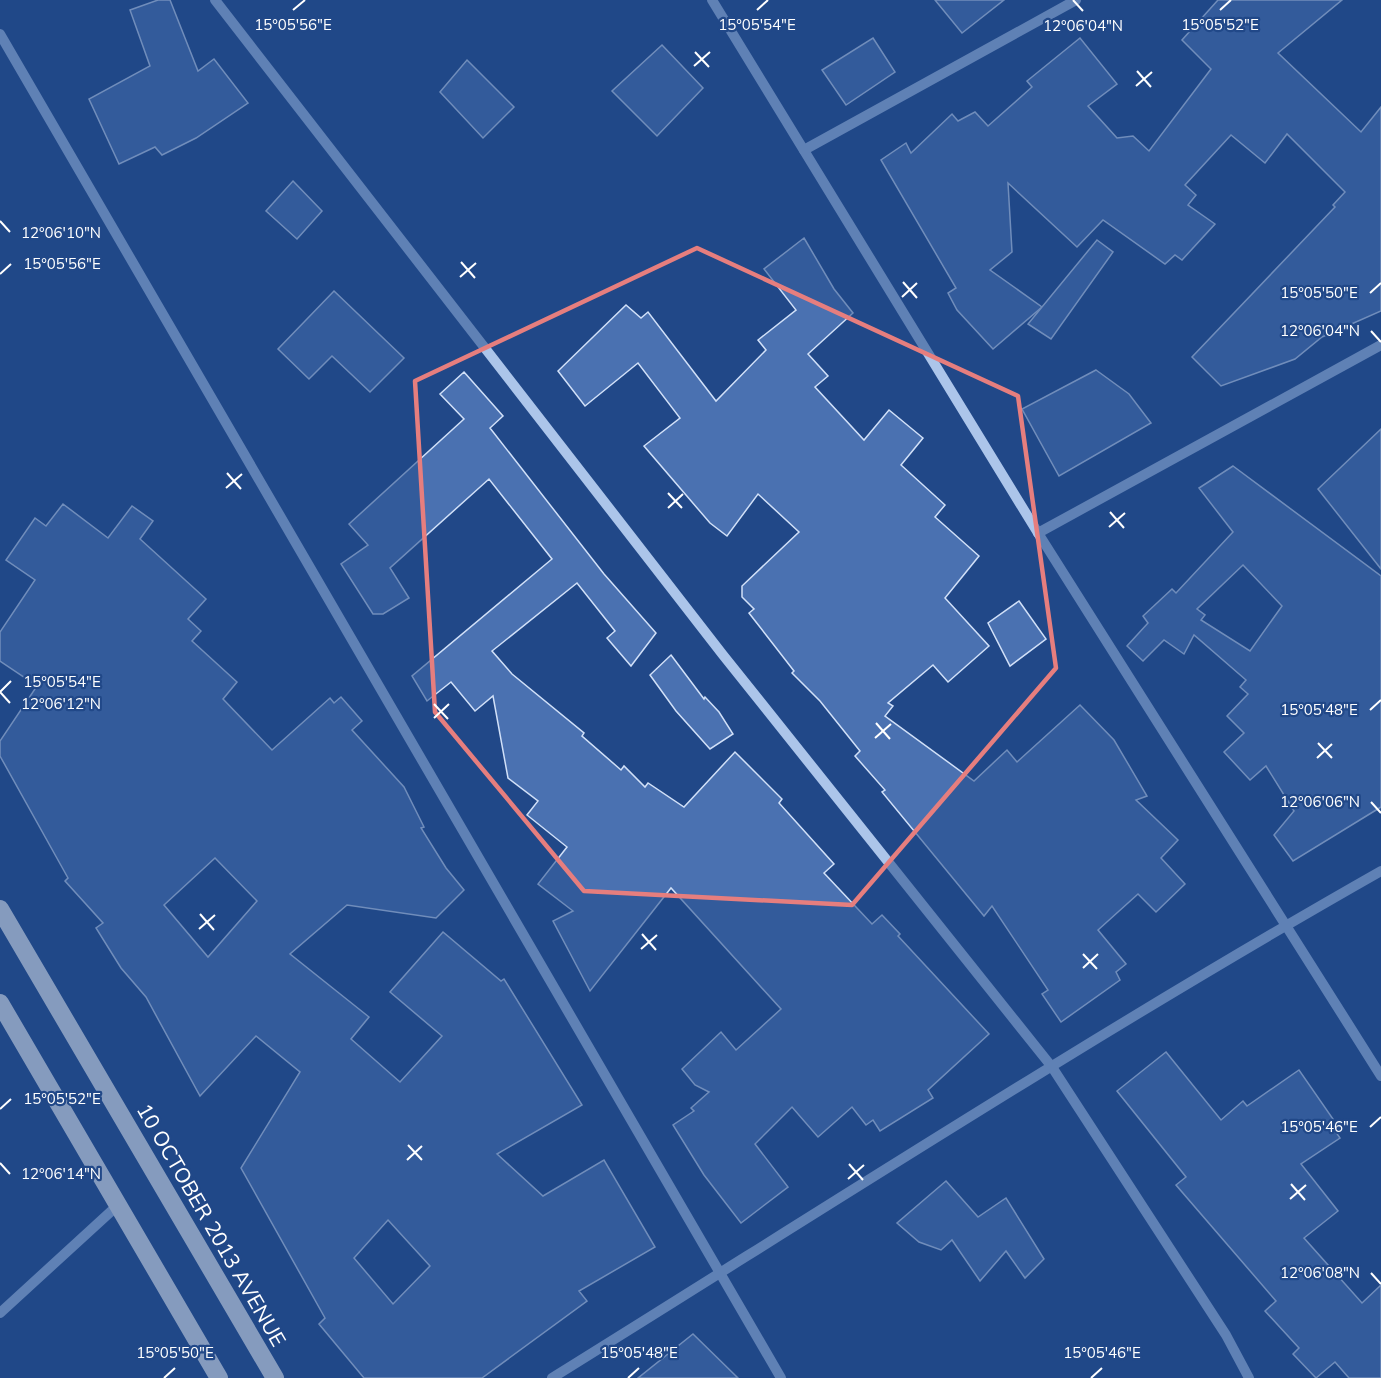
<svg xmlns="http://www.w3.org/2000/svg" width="1381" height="1378" font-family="Mulish,sans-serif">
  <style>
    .building { fill: #4a71b1; stroke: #d1e0f8; stroke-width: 1.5; fill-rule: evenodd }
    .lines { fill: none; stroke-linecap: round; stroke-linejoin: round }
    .minor { stroke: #acc5ea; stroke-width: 10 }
    .highway { stroke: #fff; stroke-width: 18 }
    .marked { fill: none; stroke: #e67e7e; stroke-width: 4.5; stroke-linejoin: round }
    .ticks { fill: none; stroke: #fff; stroke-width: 2 }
    .labels { text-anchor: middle; stroke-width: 4.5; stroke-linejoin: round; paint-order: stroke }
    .street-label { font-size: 21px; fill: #fff; stroke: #214888 }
    .ticks-label { font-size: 15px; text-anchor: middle; fill: #fff; stroke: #214888; stroke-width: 4.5; stroke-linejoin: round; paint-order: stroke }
  </style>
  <rect width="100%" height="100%" fill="#214888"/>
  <!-- building -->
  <g class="building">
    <path d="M158,0H170L198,71L214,59L248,103L196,138L162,155L155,147L119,164L89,99L150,66L130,10Z"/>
    <path d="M935,0H1004L962,33Z"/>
    <path d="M1218,0H1342L1278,53L1361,132L1381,107V311L1322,337L1295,359L1221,386L1192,357L1335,207L1333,205L1345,192L1287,134L1265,163L1231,135L1185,185L1196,195L1188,205L1215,224L1182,260L1175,255L1165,264L1103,220L1077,247L1008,183L1012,252L990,270L1042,307L993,349L957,310L948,293L956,288L881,160L906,143L911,153L952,114L958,121L975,112L988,126L1032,87L1027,81L1080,38L1117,84L1088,106L1117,138L1133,136L1149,151L1211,69L1182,40Z"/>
    <path d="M873,38L895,72L846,105L822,70Z"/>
    <path d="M662,45L703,88L657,136L612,91Z"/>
    <path d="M467,60L514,107L483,138L440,92Z"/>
    <path d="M293,181L322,211L297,239L266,211Z"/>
    <path d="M804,238L834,289L853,313L808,354L828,376L815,387L864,440L889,410L923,438L901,465L945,505L935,517L979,556L945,598L989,646L948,682L933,665L888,703L893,706L885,716L974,781L1007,750L1017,762L1080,705L1114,740L1147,796L1136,800L1178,840L1161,858L1185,884L1156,912L1138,894L1098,930L1126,964L1116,972L1120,980L1061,1022L1042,994L1048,990L992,906L984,916L882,792L885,790L855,756L860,751L820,701L792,673L794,671L749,613L754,609L742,597V586L799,532L758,494L727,536L710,523L644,446L680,418L638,363L585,406L558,371L626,305L641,318L648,312L716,401L766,350L758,340L796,310L764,269Z"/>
    <path d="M1097,240L1113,252L1051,339L1028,324Z"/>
    <path d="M334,291L404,358L370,392L332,356L309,379L278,349Z"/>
    <path d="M1096,370L1129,394L1151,423L1059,476L1022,409Z"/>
    <path d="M464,372L503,416L490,428L604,574L656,633L631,666L607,638L615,631L577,583L492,651L512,674L584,733L582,736L621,770L624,766L645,787L648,783L684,807L735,752L782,799L779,803L834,864L824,873L872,924L882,915L900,934L898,936L989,1034L928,1090L933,1098L880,1131L873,1120L866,1125L852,1107L818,1137L792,1107L755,1144L788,1187L741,1223L704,1175L673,1125L694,1111L691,1108L709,1092L695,1085L682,1069L721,1032L736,1050L781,1009L671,888L590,991L553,921L573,911L538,884L567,847L527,815L538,801L508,778L493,696L475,711L451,682L427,701L412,676L552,559L489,479L390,568L409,598L383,614H373L341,564L368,545L349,524L464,419L440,394Z"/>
    <path d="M1381,429V569L1318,489Z"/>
    <path d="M1233,466L1381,576V807L1293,861L1274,835L1294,811L1266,766L1250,780L1224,752L1244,733L1227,716L1248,694L1240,687L1246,680L1194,635L1184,654L1164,640L1143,661L1127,646L1148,623L1143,616L1172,589L1176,593L1233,532L1199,488ZM1243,565L1282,606L1250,651L1201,620L1205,615L1197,609Z"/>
    <path d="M63,504L108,538L132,506L153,521L140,539L206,599L188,619L201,631L192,641L237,682L223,699L272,750L330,698L334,703L341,697L362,721L352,730L404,787L424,827L421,828L446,868L464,890L436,918L347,905L290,954L369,1017L351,1039L400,1082L442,1036L390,992L443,932L501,981L504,979L582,1105L497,1154L543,1196L604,1160L655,1247L579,1291L587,1301L482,1378H364L319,1324L325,1318L241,1168L300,1072L256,1036L200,1096L146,997L121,968L96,928L103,923L65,881L68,878L0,756V741L37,686L0,661V632L35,580L6,560L35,518L46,526ZM215,858L257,901L208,957L164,905ZM388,1220L430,1266L393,1304L354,1258Z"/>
    <path d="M1019,601L1046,639L1010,666L988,623Z"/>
    <path d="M671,655L704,699L705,697L719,712L733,734L710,749L676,711L650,675Z"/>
    <path d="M1166,1052L1221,1120L1243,1101L1247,1106L1299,1070L1333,1119L1329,1122L1340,1138L1301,1164L1338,1211L1304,1238L1362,1303L1381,1285V1378H1349L1335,1362L1316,1378L1293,1354L1299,1348L1265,1311L1276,1301L1176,1185L1186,1177L1117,1091Z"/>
    <path d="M946,1181L978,1217L1006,1198L1044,1259L1025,1278L1006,1251L980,1281L952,1240L941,1250L919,1242L897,1223Z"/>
    <path d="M693,1334L738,1378H638Z"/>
  </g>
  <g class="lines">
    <!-- minor -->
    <g class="minor">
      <path d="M215,0L723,655L1052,1067L1226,1335L1249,1378"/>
      <path d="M712,0L1038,533L1381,1076"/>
      <path d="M0,34L781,1378"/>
      <path d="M804,150L1076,0"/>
      <path d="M1038,533L1381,345"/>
      <path d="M0,1313L118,1205"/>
      <path d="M552,1378C827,1207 1099,1031 1381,871"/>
    </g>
    <!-- highway -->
    <g class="highway">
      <path d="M0,909L275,1378"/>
      <path d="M0,1003L219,1378"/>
    </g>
  </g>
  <!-- marked area -->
  <path d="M0 0H1381V1378H0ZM697,248L1018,396L1056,668L852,905L584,891L435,712L415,381Z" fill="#214888" fill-opacity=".55" fill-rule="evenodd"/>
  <path class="marked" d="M697,248L1018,396L1056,668L852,905L584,891L435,712L415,381Z"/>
  <!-- ticks -->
  <path class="ticks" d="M1073,0L1083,11M293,10L305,0M757,10L768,0M1220,10L1231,0M695,52L709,67M694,66L710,52M1137,71L1151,87M1136,86L1152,72M0,221L10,232M461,262L475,278M0,274L11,264M460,277L476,263M903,282L917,298M1370,293L1381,283M902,297L917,283M1371,331L1381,342M227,473L241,489M226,488L242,474M668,493L682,508M668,508L683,494M1110,512L1124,528M1109,527L1125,513M0,692L11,681M0,692L10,703M434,704L448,719M1370,710L1381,700M434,718L449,704M876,723L890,739M875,738L891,724M1318,743L1332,758M1317,758L1332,744M1371,802L1381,813M200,914L214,930M199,929L215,915M642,934L656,950M641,949L657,935M1083,954L1097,969M1083,968L1098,954M0,1109L11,1099M1370,1127L1381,1117M408,1145L422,1160M407,1160L422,1146M0,1163L10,1174M849,1164L863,1180M848,1179L864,1165M1291,1184L1305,1200M1290,1199L1306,1185M1371,1273L1381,1284M164,1378L175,1368M628,1378L639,1368M1091,1378L1102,1368"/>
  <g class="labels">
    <!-- street labels -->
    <g class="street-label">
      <text transform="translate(211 1225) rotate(60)" y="7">10 OCTOBER 2013 AVENUE</text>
    </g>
  </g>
  <g class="ticks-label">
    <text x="757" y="30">15°05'54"E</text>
    <text x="1220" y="30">15°05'52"E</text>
    <text x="293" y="30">15°05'56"E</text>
    <text x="1083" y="31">12°06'04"N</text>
    <text x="61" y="238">12°06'10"N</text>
    <text x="62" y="269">15°05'56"E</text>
    <text x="1319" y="298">15°05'50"E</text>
    <text x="1320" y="336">12°06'04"N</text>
    <text x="62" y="687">15°05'54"E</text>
    <text x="61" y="709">12°06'12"N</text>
    <text x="1319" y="715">15°05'48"E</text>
    <text x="1320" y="807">12°06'06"N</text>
    <text x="62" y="1104">15°05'52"E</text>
    <text x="1319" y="1132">15°05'46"E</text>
    <text x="61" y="1179">12°06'14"N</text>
    <text x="1320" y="1278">12°06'08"N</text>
    <text x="175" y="1358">15°05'50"E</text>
    <text x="639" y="1358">15°05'48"E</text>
    <text x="1102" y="1358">15°05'46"E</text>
  </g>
</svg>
